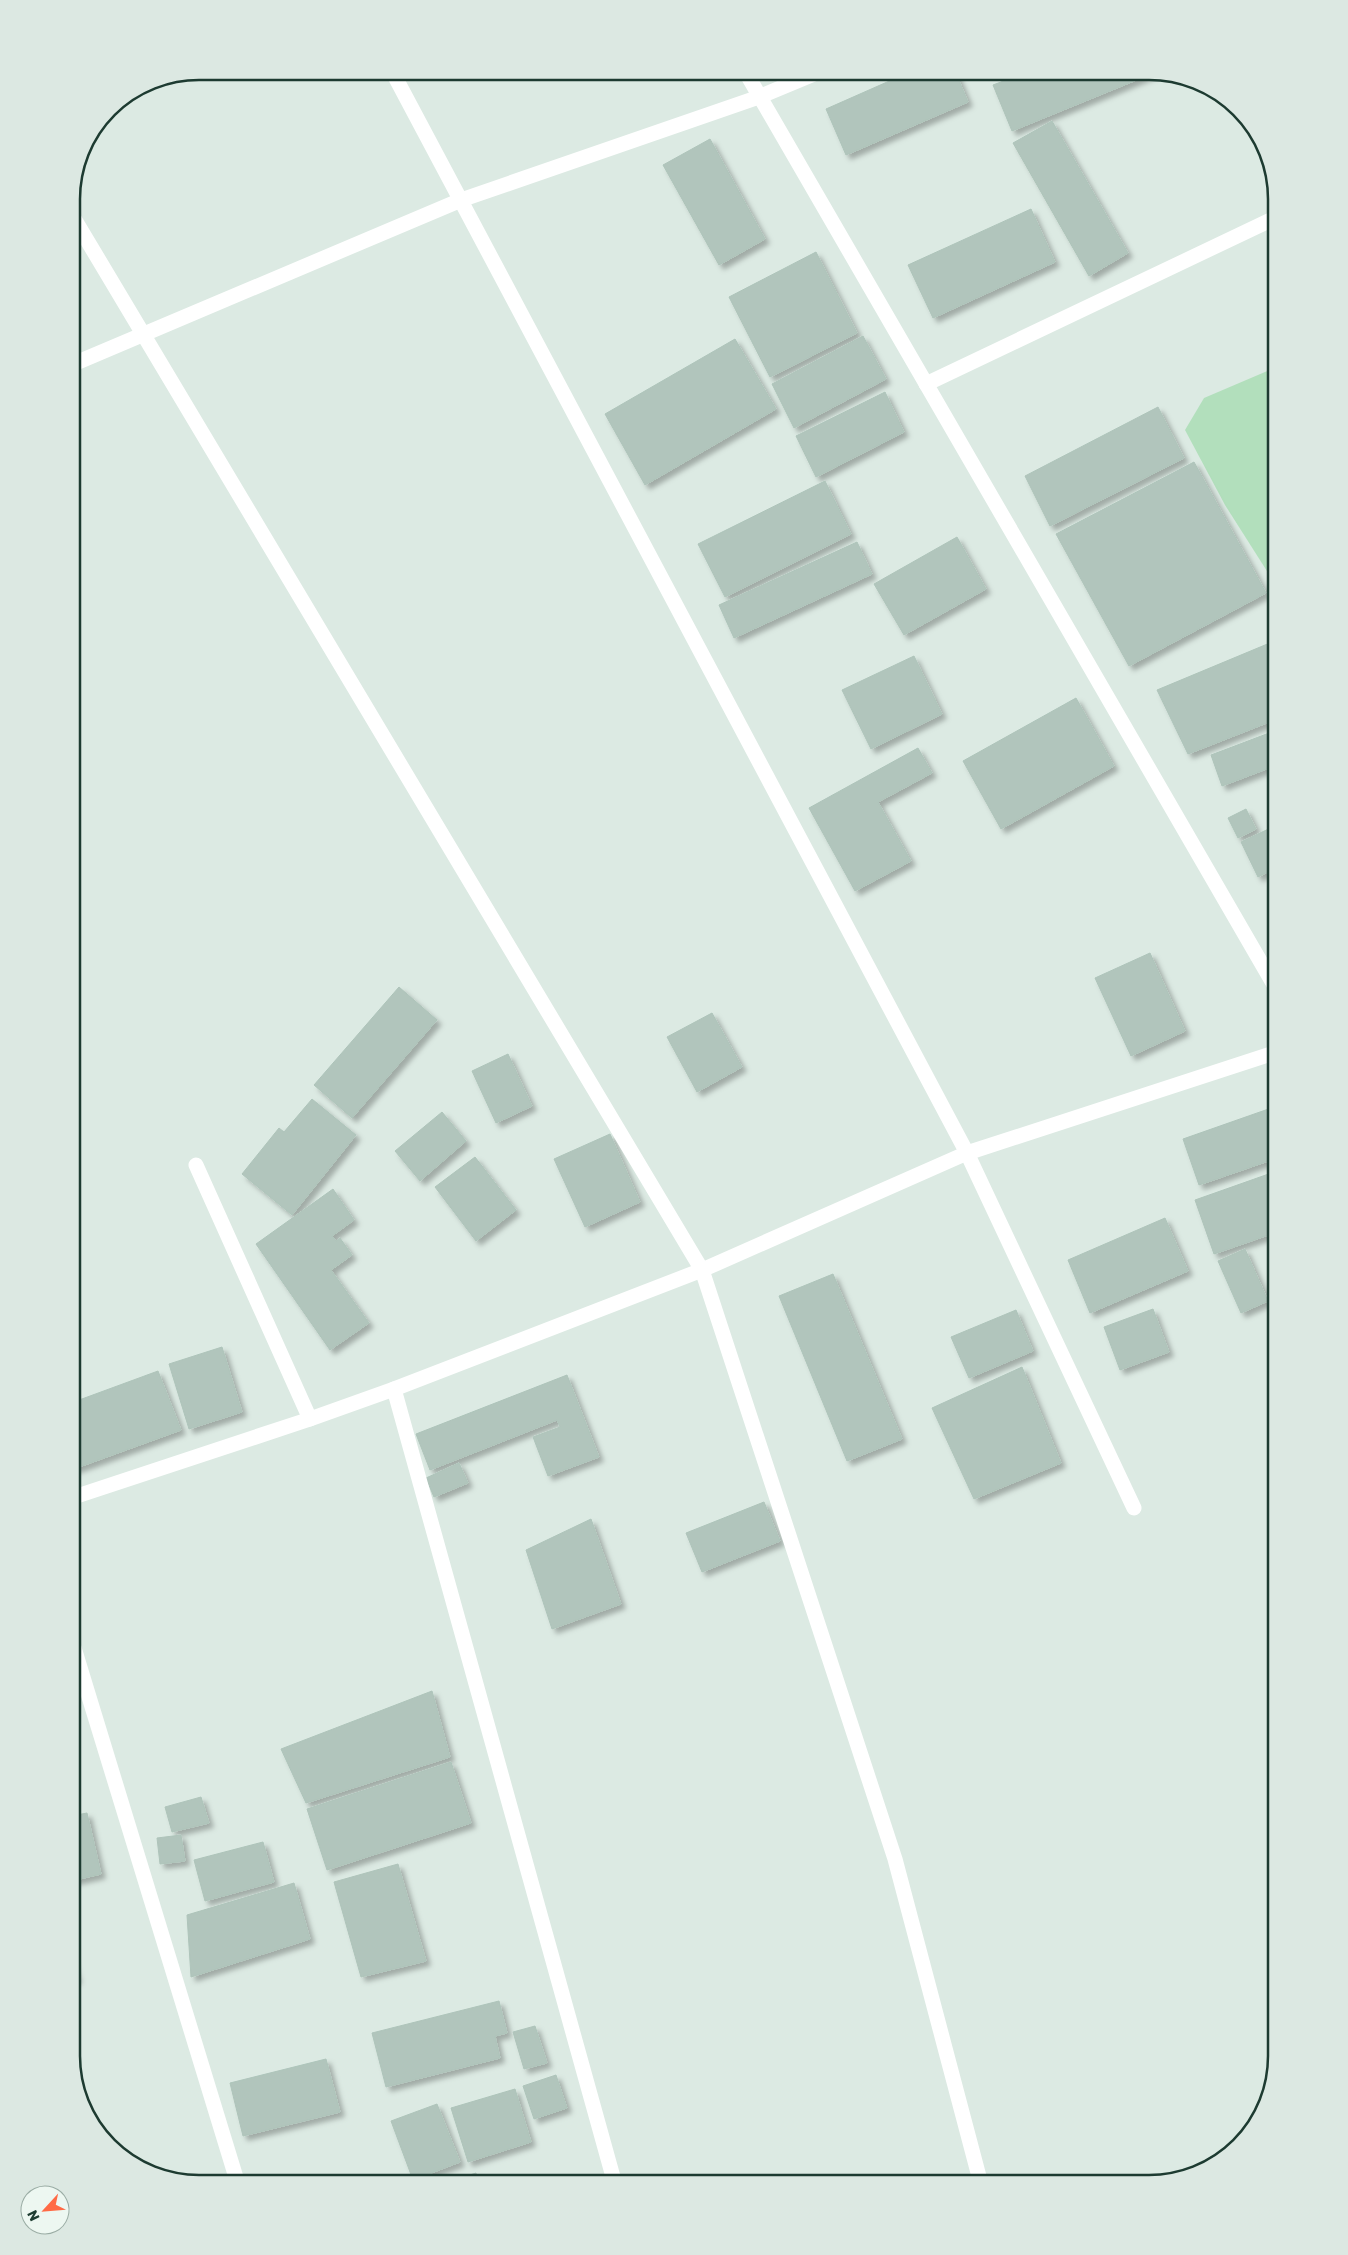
<svg xmlns="http://www.w3.org/2000/svg" width="1348" height="2255" font-family="Rubik,sans-serif">
  <style>
    .green { fill: #b2dfbc }
    .building { fill: #b1c5bc; stroke: #aec4ba; filter: url(#shadow) }
    .lines { fill: none; stroke-linecap: round; stroke-linejoin: round }
    .minor { stroke: #fff; stroke-width: 15 }
    .tertiary { stroke: #fff; stroke-width: 15 }
    .secondary { stroke: #fff; stroke-width: 15 }
    .rim { fill: none; stroke: #1d3b31; stroke-width: 2.5 }
  </style>
  <defs>
    <filter id="shadow"><feDropShadow dx="4.5" dy="4.5" stdDeviation="2.5" flood-color="#0004"/></filter>
  </defs>
  <rect width="100%" height="100%" fill="#dceae3"/>
  <!-- green -->
  <path class="green" d="M1277,367V587L1225,505L1185,430L1204,398Z"/>
  <!-- building -->
  <g class="building">
    <path d="M912,71H955L968,102L846,155L826,109Z"/>
    <path d="M1027,72H1156L1012,131L993,85Z"/>
    <path d="M1052,121L1128,253L1089,276L1013,143Z"/>
    <path d="M710,139L765,239L719,265L663,165Z"/>
    <path d="M1031,209L1055,262L933,318L908,265Z"/>
    <path d="M816,252L857,333L770,377L729,297Z"/>
    <path d="M863,336L886,379L794,428L772,384Z"/>
    <path d="M735,339L776,409L645,485L605,414Z"/>
    <path d="M885,392L904,432L816,477L796,436Z"/>
    <path d="M1158,407L1184,458L1050,526L1025,476Z"/>
    <path d="M1194,462L1266,593L1129,666L1056,534Z"/>
    <path d="M825,481L851,534L725,597L698,544Z"/>
    <path d="M957,537L986,589L904,635L874,584Z"/>
    <path d="M857,542L872,574L734,638L719,605Z"/>
    <path d="M1277,640V719L1188,754L1157,690Z"/>
    <path d="M914,656L942,714L871,749L842,690Z"/>
    <path d="M1076,698L1114,766L1001,829L963,761Z"/>
    <path d="M1277,730V765L1222,786L1211,755Z"/>
    <path d="M918,748L932,773L878,802L911,861L855,891L809,808Z"/>
    <path d="M1246,809L1256,829L1238,838L1228,818Z"/>
    <path d="M1277,825V867L1258,877L1241,842Z"/>
    <path d="M1150,953L1185,1031L1131,1056L1095,978Z"/>
    <path d="M399,987L437,1020L352,1118L314,1085Z"/>
    <path d="M712,1013L742,1067L697,1092L667,1037Z"/>
    <path d="M508,1054L532,1106L496,1123L472,1071Z"/>
    <path d="M312,1099L356,1135L292,1215L242,1174L279,1128L284,1132Z"/>
    <path d="M1277,1106V1158L1199,1185L1183,1139Z"/>
    <path d="M442,1112L466,1141L420,1181L395,1151Z"/>
    <path d="M610,1134L640,1202L585,1227L554,1159Z"/>
    <path d="M475,1157L516,1210L476,1241L435,1187Z"/>
    <path d="M1277,1171V1232L1214,1254L1195,1200Z"/>
    <path d="M333,1189L354,1220L332,1236L336,1241L340,1238L352,1255L331,1270L369,1323L330,1350L256,1244Z"/>
    <path d="M1165,1218L1188,1271L1090,1313L1068,1260Z"/>
    <path d="M1245,1249L1268,1301L1241,1313L1218,1261Z"/>
    <path d="M833,1274L902,1439L847,1461L779,1296Z"/>
    <path d="M1153,1309L1169,1352L1120,1370L1104,1327Z"/>
    <path d="M1016,1310L1033,1351L969,1378L951,1337Z"/>
    <path d="M222,1347L242,1412L189,1429L169,1364Z"/>
    <path d="M1022,1367L1061,1463L974,1499L932,1408Z"/>
    <path d="M158,1371L181,1430L71,1470V1403Z"/>
    <path d="M567,1375L599,1457L548,1476L533,1437L560,1427L557,1420L430,1470L416,1434Z"/>
    <path d="M459,1463L468,1483L434,1497L426,1478Z"/>
    <path d="M764,1502L780,1541L702,1572L686,1533Z"/>
    <path d="M591,1519L621,1604L552,1629L526,1550Z"/>
    <path d="M432,1691L450,1757L306,1803L281,1749Z"/>
    <path d="M451,1762L471,1823L327,1870L307,1809Z"/>
    <path d="M201,1797L209,1823L172,1832L165,1807Z"/>
    <path d="M87,1813L101,1874L71,1881V1816Z"/>
    <path d="M181,1835L185,1861L160,1864L157,1838Z"/>
    <path d="M263,1842L274,1882L205,1901L194,1860Z"/>
    <path d="M398,1864L426,1961L361,1977L334,1882Z"/>
    <path d="M294,1883L310,1939L191,1977L187,1915Z"/>
    <path d="M71,1959L77,1979L71,1981Z"/>
    <path d="M499,2001L507,2033L495,2036L500,2058L386,2087L372,2033Z"/>
    <path d="M535,2026L547,2063L524,2069L513,2032Z"/>
    <path d="M326,2059L340,2112L243,2136L230,2083Z"/>
    <path d="M556,2075L567,2108L534,2119L523,2086Z"/>
    <path d="M515,2089L531,2142L468,2162L451,2108Z"/>
    <path d="M437,2104L460,2162L413,2180L391,2121Z"/>
    <path d="M476,2173L479,2184H441Z"/>
    <path d="M577,2177L579,2184H553Z"/>
  </g>
  <g class="lines">
    <!-- minor -->
    <g class="minor">
      <path d="M745,71L1277,990"/>
      <path d="M72,215L702,1270L895,1859L981,2184"/>
      <path d="M71,365L461,200L759,97L821,71"/>
      <path d="M926,384L1277,217"/>
      <path d="M967,1153L1134,1508"/>
      <path d="M196,1165L310,1419"/>
      <path d="M394,1389L615,2184"/>
      <path d="M71,1638L238,2184"/>
    </g>
    <!-- tertiary -->
    <path class="tertiary" d="M392,71L967,1153"/>
    <!-- secondary -->
    <path class="secondary" d="M71,1498L310,1419L394,1389L702,1270L967,1153L1277,1052"/>
  </g>
  <!-- crop -->
  <path d="M0 0H1348V2255H0ZM199 80H1149A119 119 0 0 1 1268 199V2056A119 119 0 0 1 1149 2175H199A119 119 0 0 1 80 2056V199A119 119 0 0 1 199 80Z" fill="#dce8e2" fill-rule="evenodd"/>
  <path class="rim" d="M199 80H1149A119 119 0 0 1 1268 199V2056A119 119 0 0 1 1149 2175H199A119 119 0 0 1 80 2056V199A119 119 0 0 1 199 80Z"/>
  <!-- north arrow -->
  <g transform="translate(45 2210) rotate(244)"><circle r="24" fill="#edf7f1" stroke="#9aaca4"/>
  <path d="M0-4L9 19L0 12L-9 19Z" fill="#ff6a45"/>
  <text y="-8" font-size="14" font-weight="bold" text-anchor="middle" fill="#1d3b31">N</text>
  </g>
</svg>
